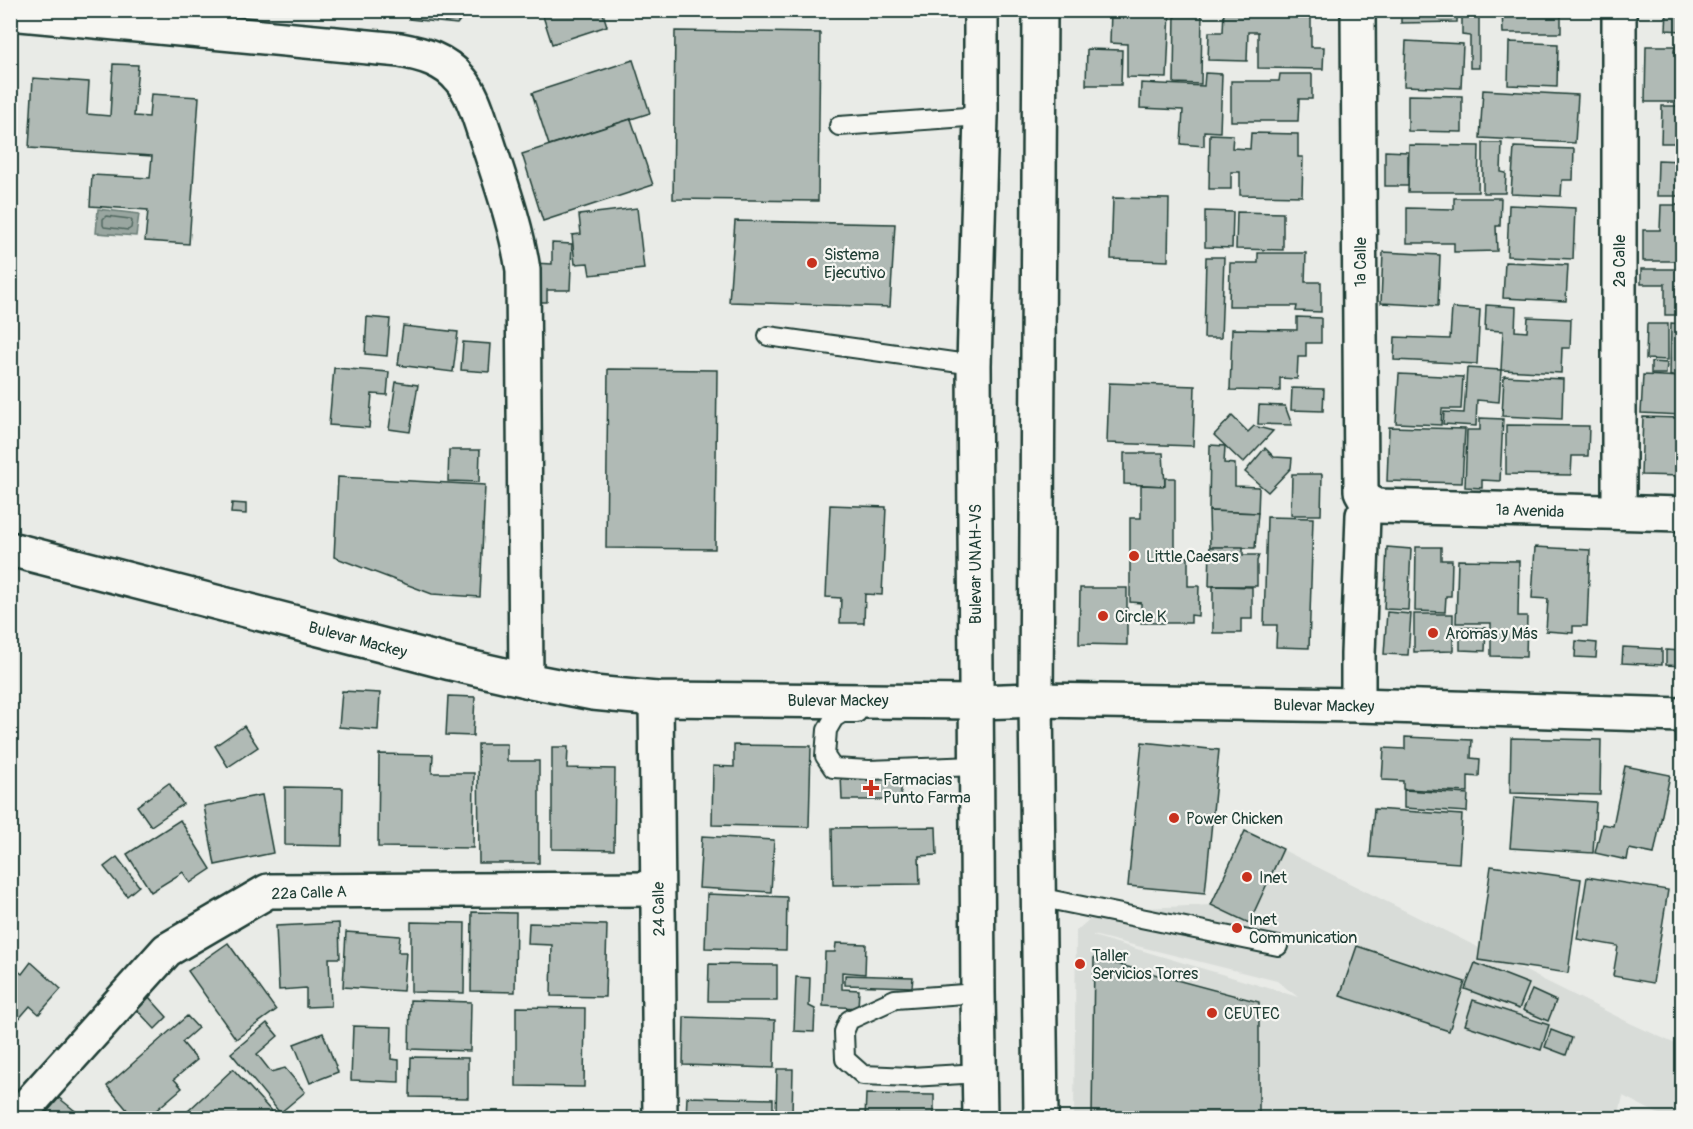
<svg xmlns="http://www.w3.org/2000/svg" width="1693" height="1129" font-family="Pangolin,sans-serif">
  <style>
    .built { fill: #d8dcd8; fill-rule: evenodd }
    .water { fill: #99a6a0; stroke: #687c75; stroke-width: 1.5 }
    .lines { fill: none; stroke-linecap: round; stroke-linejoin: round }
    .shore { stroke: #50675f; stroke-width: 1.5 }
    .building { fill: #b0bab5; stroke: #1f3d34; stroke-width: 1.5 }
    .service-casing { stroke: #1f3d34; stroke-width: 22 }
    .minor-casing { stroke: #1f3d34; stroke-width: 38 }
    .secondary-casing { stroke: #1f3d34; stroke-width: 38 }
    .service { stroke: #f6f6f2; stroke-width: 18 }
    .minor { stroke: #f6f6f2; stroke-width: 33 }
    .secondary { stroke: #f6f6f2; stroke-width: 33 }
    .poi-dot { fill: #c8321e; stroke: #f6f6f2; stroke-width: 2 }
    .labels { text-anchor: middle; stroke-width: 4.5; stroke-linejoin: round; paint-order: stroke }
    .poi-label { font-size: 16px; fill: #1f3d34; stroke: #f6f6f2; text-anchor: start }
    .street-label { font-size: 16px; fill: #1f3d34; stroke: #f6f6f2 }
  </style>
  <rect width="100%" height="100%" fill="#e9ebe7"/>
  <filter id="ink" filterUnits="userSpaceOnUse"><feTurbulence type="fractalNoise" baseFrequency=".0167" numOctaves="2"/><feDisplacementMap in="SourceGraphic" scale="12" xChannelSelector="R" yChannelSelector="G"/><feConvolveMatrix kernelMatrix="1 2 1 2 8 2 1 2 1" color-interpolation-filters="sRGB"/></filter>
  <g filter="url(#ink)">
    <!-- built -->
    <path class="built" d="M1245,831L1632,1024L1682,1047V1118H1666L1623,1096L1618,1118H1074L1076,931L1100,910L1211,905ZM1093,935L1277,981L1298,997L1093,936Z"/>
    <!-- water -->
    <path class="water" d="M98,209L139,214L136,236L96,233Z"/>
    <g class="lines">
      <!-- shore -->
      <path class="shore" d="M106,216L130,219L132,221L131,228L128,230L104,227L103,225V219Z"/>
    </g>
    <!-- building -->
    <g class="building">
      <path d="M410,10H468L457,24L409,19Z"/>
      <path d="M541,10H602L607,26L552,44Z"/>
      <path d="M1111,10H1170L1167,78L1127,77V44L1110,43Z"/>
      <path d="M1175,10H1202L1201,84L1174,83Z"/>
      <path d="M1224,10H1293V17L1311,18V47H1324L1323,69L1258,68V32H1248L1247,61L1208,60L1209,32H1223Z"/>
      <path d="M1401,10H1457V22L1401,23Z"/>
      <path d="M1462,10H1479V68H1470V36L1462,35Z"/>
      <path d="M1502,10H1561V33H1503Z"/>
      <path d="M1667,10H1682V31L1666,30Z"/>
      <path d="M675,31L820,33L818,201L673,199Z"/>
      <path d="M1406,41L1463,44L1461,88L1404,86Z"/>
      <path d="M1509,42L1558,44L1557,87L1508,85Z"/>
      <path d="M1646,46H1675L1674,52H1682V102H1645Z"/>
      <path d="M1087,49L1122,50L1121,85H1086Z"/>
      <path d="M633,60L650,113L549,145L532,93Z"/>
      <path d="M113,64L138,65L134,116L149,117L151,94L199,97L189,244L145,241L148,210L90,206L92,175L150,178L152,156L29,148L33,78L89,82L87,114L110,116Z"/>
      <path d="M1205,73L1222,74L1220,132L1204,131V146L1181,144L1183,110L1140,108L1141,83L1204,86Z"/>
      <path d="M1280,74H1312V99H1299L1298,121H1231V81H1279Z"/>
      <path d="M1483,90L1578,95L1575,143L1480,138Z"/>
      <path d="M1408,95L1462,96V132L1408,131Z"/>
      <path d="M1662,106H1682V143H1661Z"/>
      <path d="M631,119L653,185L543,221L522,154Z"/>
      <path d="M1251,133L1298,134V157H1303L1302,196L1240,195V172H1231V189H1209L1210,134L1233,135L1232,148L1250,149Z"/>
      <path d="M1483,143H1502L1501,172L1506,173L1505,193H1483Z"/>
      <path d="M1409,145L1479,146L1478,192H1408Z"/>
      <path d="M1514,147L1574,149L1573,180H1562L1561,196L1511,194Z"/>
      <path d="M1385,151L1408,152V186H1385Z"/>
      <path d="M1658,160L1682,161V196H1657Z"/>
      <path d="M1113,198L1169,199L1168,261L1111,259Z"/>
      <path d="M1454,198H1501L1500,226H1496L1497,251L1454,252V243H1407V208L1454,209Z"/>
      <path d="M1509,205L1575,208L1573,259L1507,256Z"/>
      <path d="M1661,205H1682V261H1643V230H1660Z"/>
      <path d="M637,208L644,269L590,275L588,263L575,264L572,235L581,234L579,215Z"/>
      <path d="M1205,211L1233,212L1232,248L1205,247Z"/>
      <path d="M1237,212L1283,213V250L1236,249Z"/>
      <path d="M735,221L895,224L890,307L729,302Z"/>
      <path d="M552,243L572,244L570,290H547V302H531L533,263L552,264Z"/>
      <path d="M1383,252L1440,255L1438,306L1381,303Z"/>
      <path d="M1258,253H1306L1305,282H1321V312L1296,311L1297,306H1229L1230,263H1258Z"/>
      <path d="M1206,257H1224L1221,338H1204Z"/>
      <path d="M1505,262L1568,265L1566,301L1503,298Z"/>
      <path d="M1641,269H1682V315H1665V284H1641Z"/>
      <path d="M1486,305L1516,307L1515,331L1527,332L1528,317L1571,319L1570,348H1562L1561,373L1501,370L1503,331L1485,330Z"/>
      <path d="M1452,308L1480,310L1477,364L1394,360L1395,337L1450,339Z"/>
      <path d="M367,317L390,319L387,356L365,354Z"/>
      <path d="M1297,317L1321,318V343H1306V357H1298L1297,379L1280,378V391L1230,390L1232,329L1297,330Z"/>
      <path d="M1671,323L1682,324V376H1670Z"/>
      <path d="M1647,324H1668V360L1646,359Z"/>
      <path d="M403,326L458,332L453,372L398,365Z"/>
      <path d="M463,342L491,344L489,372L461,370Z"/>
      <path d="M1651,362L1667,363L1666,374H1651Z"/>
      <path d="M334,368L389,372L387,395L372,394L369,428L329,425Z"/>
      <path d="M1467,368L1501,370L1499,402L1477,400L1476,426L1443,424L1444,412L1464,413Z"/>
      <path d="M608,369L717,370L715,549L606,548Z"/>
      <path d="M1399,374L1463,377L1461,409H1442L1441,425L1396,423Z"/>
      <path d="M1643,375L1682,377V415L1641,413Z"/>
      <path d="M1504,376L1563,379L1562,419L1502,416Z"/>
      <path d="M396,382L418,385L410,432L389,429Z"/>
      <path d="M1109,383L1195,386L1193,446L1107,443Z"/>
      <path d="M1292,388L1324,389L1323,411L1291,410Z"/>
      <path d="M1259,405L1285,406L1292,425L1258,424Z"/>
      <path d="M1232,416L1248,432L1254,426L1273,431L1243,463L1214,435Z"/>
      <path d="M1643,417L1682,418V476L1641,475Z"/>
      <path d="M1480,418L1503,419L1500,481L1482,480V488L1465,487L1467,430H1480Z"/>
      <path d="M1506,425L1589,426L1588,456H1572L1571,475L1506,474Z"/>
      <path d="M1389,427L1465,429L1462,483L1387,481Z"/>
      <path d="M1210,445L1225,446L1224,463L1235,464V486L1259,487L1258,513L1209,511Z"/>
      <path d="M1265,448L1274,457L1292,458L1291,468L1268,492L1245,472Z"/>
      <path d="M449,450H480L479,482L448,481Z"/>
      <path d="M1124,453H1163L1165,486L1124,484Z"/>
      <path d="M1292,474H1322L1321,515H1291Z"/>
      <path d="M338,477L485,485L480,597L432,594L334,557Z"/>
      <path d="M1165,478H1175V557H1188V586H1199L1198,616L1191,615V623H1141V603L1130,602V518H1141V485L1165,486Z"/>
      <path d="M232,503L246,504V514L231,513Z"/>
      <path d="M830,505L886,507L882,595L865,594L864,623H840L841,598L826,597Z"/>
      <path d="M1209,511L1258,513L1255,548L1210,547Z"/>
      <path d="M1267,517L1313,518L1309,648L1276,647L1277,625H1264Z"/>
      <path d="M1210,547H1243V555H1259L1257,561V586H1209Z"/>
      <path d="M1387,547L1411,549L1408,610L1384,609Z"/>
      <path d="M1416,547H1441V560H1452L1451,596H1446L1445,612L1415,611Z"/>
      <path d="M1535,547L1590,550L1587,626H1573V633L1546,631L1548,599L1532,598Z"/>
      <path d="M1458,560L1519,561L1518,616H1527L1526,657L1491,656V623H1456Z"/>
      <path d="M1213,586L1252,587V619H1241V633H1213Z"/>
      <path d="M1080,588H1127V645L1079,644Z"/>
      <path d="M1387,612L1411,614L1408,655L1384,654Z"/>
      <path d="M1414,614H1453V651L1414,652Z"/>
      <path d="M1460,627L1486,628L1485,651L1460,650Z"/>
      <path d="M1576,641L1597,643L1596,658L1575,657Z"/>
      <path d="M1623,647L1662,649V665L1622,663Z"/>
      <path d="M1666,650L1682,651V666L1666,665Z"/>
      <path d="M342,691L380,693L378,730L339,727Z"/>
      <path d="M448,696L475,697L473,736L446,735Z"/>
      <path d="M244,726L258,747L228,767L215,746Z"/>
      <path d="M1405,737L1472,740L1471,758L1480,759L1479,777L1468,776V792L1403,789V781L1382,780L1384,748L1405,749Z"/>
      <path d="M1511,738L1601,740L1600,795L1510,793Z"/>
      <path d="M1142,742L1219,750L1205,893L1128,886Z"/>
      <path d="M478,744H507V761H539V863H479Z"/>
      <path d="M734,745L811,746L809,827L712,825L713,766L734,767Z"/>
      <path d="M552,747H568L567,768L615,769L614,850L552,849Z"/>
      <path d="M379,754L433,755L432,773H474L473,848L378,847Z"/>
      <path d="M1625,766L1670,775L1654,854L1629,849L1627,860L1595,853L1602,824L1613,826Z"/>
      <path d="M841,775H901V800H842Z"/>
      <path d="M169,783L183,804L151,826L137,806Z"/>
      <path d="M285,787L343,788L342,846L285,845Z"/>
      <path d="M1404,790L1468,794L1467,812L1404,808Z"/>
      <path d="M262,795L273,853L215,865L204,806Z"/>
      <path d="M1514,797L1596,802L1593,853L1510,848Z"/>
      <path d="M1374,809L1462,815L1459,863L1370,857Z"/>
      <path d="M180,820L211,869L190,883L183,872L151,892L127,854Z"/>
      <path d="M936,827L937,855L919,856L920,884L833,885L832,828Z"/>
      <path d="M1245,831L1283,849L1249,923L1211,905Z"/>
      <path d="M702,836L774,840L771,892L699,888Z"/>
      <path d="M117,857L139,886L127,896L104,867Z"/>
      <path d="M1491,866L1581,879L1568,973L1478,960Z"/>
      <path d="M1587,877L1668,890L1653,983L1613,976L1618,946L1577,939Z"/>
      <path d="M707,894L787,897L786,950L705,948Z"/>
      <path d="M472,912L516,913L515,992L471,991Z"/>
      <path d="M411,922L465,923L464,993L411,992Z"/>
      <path d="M339,923L340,958H329L331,1006L306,1007V988L279,990L276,926Z"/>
      <path d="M529,923L607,925L605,997L551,996L552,945L528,944Z"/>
      <path d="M346,932L400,936L398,952H406L403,991L343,987Z"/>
      <path d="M228,943L276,1010L236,1039L188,971Z"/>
      <path d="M836,943L866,944L865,974L842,972V989L859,990L858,1008L823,1006L825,952H835Z"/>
      <path d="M1357,946L1465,982L1449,1031L1340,996Z"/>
      <path d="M1094,958L1259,1002V1118H1092Z"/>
      <path d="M31,962L61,989L39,1014L30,1006L10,1029V964L22,974Z"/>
      <path d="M1475,963L1529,984L1519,1009L1465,989Z"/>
      <path d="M709,964L777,965V1001H708Z"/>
      <path d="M845,975L913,977L912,987L845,985Z"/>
      <path d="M796,977L810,978L809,1006L815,1009L814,1032L794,1031Z"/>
      <path d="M1532,990L1556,1001L1548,1021L1523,1010Z"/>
      <path d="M149,997L167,1017L155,1029L137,1010Z"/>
      <path d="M410,1000L471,1002L470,1051L409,1049Z"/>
      <path d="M1473,1000L1549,1025L1541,1050L1465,1025Z"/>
      <path d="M516,1007L585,1008L584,1087L516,1086Z"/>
      <path d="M187,1016L198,1028L182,1042L197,1060L174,1079L182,1088L147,1118H134L107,1086Z"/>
      <path d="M684,1017L775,1020L774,1068L683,1065Z"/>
      <path d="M267,1023L278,1036L257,1054L271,1072L285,1068L305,1092L280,1113L231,1053Z"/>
      <path d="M353,1026L392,1027L391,1059L399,1060V1082L351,1080Z"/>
      <path d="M1551,1030L1572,1038L1566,1055L1545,1047Z"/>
      <path d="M323,1033L338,1072L310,1083L294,1044Z"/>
      <path d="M411,1057L468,1058V1098L410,1097Z"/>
      <path d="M233,1069L272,1112L265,1118H195L188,1111Z"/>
      <path d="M777,1069H793L792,1114H776Z"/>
      <path d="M866,1094L934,1095V1118H865Z"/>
      <path d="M687,1097L773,1099V1118H686Z"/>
      <path d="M59,1098L84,1118H42Z"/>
    </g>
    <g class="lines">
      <defs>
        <g id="service">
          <path d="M839,126L981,116"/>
          <path d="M768,336L974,365"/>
          <path d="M857,713H842L834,718L827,730L825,756L833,768L869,770L976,766"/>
          <path d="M1038,897L1278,946"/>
          <path d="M978,993L895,999L849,1020L844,1032L845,1059L863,1075L911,1077L980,1073"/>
        </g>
        <g id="minor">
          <path d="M1358,10L1361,491L1366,500L1377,506L1682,514"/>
          <path d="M10,13L400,50C422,54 445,60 460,79C474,95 479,118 486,137C500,181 516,224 523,270L526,680"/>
          <path d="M1619,512V10"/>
          <path d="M656,699L660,1118"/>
          <path d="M1358,705V654L1363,515"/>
          <path d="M16,1118L167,950L268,891L657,889"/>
        </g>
        <g id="secondary">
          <path d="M1040,10L1036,700L1041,1118"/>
          <path d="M10,549L451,663L526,680L593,693L656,699L976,702L1036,700L1358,705L1682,715"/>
          <path d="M980,1118L978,993L974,365L981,116V10"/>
        </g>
      </defs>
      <!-- service casing -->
      <use href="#service" class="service-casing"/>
      <!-- minor casing -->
      <use href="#minor" class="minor-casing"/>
      <!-- secondary casing -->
      <use href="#secondary" class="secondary-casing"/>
      <!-- service -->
      <use href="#service" class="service"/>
      <!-- minor -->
      <use href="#minor" class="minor"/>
      <!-- secondary -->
      <use href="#secondary" class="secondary"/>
    </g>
  </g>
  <!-- markers -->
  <g class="poi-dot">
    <circle cx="812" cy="263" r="6"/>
    <circle cx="1134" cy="556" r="6"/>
    <circle cx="1103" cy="616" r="6"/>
    <circle cx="1433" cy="633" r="6"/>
    <path d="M868 779h6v6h6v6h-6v6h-6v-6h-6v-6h6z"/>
    <circle cx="1174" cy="818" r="6"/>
    <circle cx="1247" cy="877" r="6"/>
    <circle cx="1237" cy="928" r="6"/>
    <circle cx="1080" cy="964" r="6"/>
    <circle cx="1212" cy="1013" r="6"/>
  </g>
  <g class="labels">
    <!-- poi labels -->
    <g class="poi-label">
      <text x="824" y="260">Sistema<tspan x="824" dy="18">Ejecutivo</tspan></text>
      <text x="1146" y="562">Little Caesars</text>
      <text x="1115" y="622">Circle K</text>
      <text x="1445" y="639">Aromas y Más</text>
      <text x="883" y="785">Farmacias<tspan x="883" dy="18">Punto Farma</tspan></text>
      <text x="1186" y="824">Power Chicken</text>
      <text x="1259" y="883">Inet</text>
      <text x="1249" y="925">Inet<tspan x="1249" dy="18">Communication</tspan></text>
      <text x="1092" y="961">Taller<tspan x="1092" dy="18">Servicios Torres</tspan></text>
      <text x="1224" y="1019">CEUTEC</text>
    </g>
    <!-- street labels -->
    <g class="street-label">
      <text transform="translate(1619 261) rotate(-90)" y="6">2a Calle</text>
      <text transform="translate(1360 262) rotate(-90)" y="6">1a Calle</text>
      <text transform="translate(1530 510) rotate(2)" y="6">1a Avenida</text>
      <text transform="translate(975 564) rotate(-90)" y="6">Bulevar UNAH-VS</text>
      <text transform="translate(358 639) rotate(15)" y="6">Bulevar Mackey</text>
      <text x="838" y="706">Bulevar Mackey</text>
      <text transform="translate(1324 705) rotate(1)" y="6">Bulevar Mackey</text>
      <text transform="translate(309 892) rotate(-2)" y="6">22a Calle A</text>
      <text transform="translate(658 909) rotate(-91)" y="6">24 Calle</text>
    </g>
  </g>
  <!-- margin -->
  <rect width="1693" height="1129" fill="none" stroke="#f6f6f2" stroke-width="36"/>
  <rect x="18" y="18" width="1657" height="1093" fill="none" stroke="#1f3d34" stroke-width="2" filter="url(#ink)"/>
</svg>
